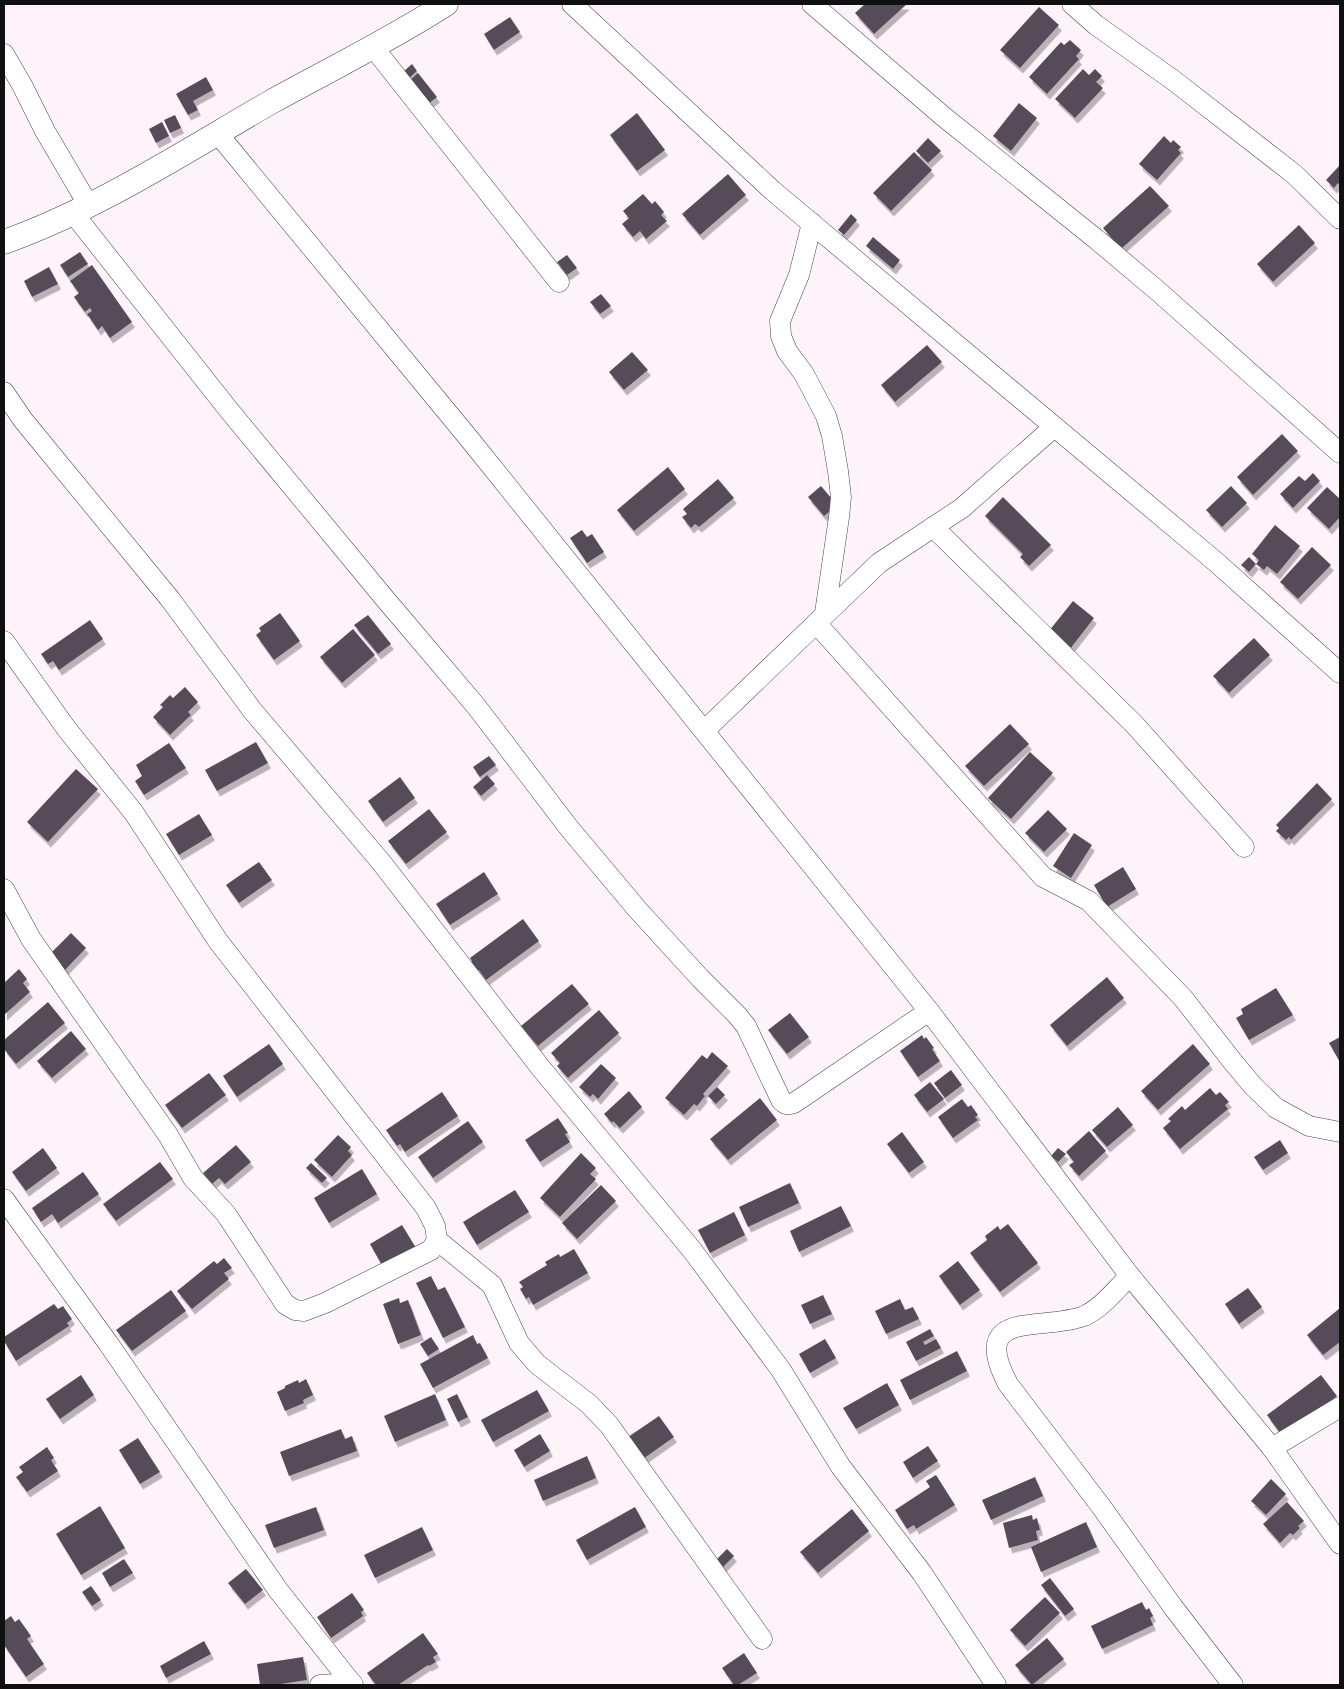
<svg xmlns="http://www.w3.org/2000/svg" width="1344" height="1689" font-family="'Playfair Display',serif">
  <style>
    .building { fill: #574c59; filter: url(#shadow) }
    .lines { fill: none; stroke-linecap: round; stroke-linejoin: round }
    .minor-casing { stroke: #434343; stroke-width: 21 }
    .tertiary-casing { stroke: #434343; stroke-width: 25 }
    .minor { stroke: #fff; stroke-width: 20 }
    .tertiary { stroke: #fff; stroke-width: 24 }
  </style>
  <defs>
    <filter id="shadow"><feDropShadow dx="3" dy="5.5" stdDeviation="0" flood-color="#0004"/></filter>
  </defs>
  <rect width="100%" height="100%" fill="#fff3fb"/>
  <!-- building -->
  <g class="building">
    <path d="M865,4H907L874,34L855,13Z"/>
    <path d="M1039,7L1059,25L1020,68L1000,50Z"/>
    <path d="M510,17L520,32L494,50L484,34Z"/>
    <path d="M1070,40L1081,50L1076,56L1079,59L1047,94L1029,77L1061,42L1064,45Z"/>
    <path d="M412,64L417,71L408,79L403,72Z"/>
    <path d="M1083,69L1089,75L1095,69L1102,76L1096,82L1103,88L1075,118L1055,99Z"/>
    <path d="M418,73L437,97L427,105L408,82Z"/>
    <path d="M206,77L213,90L193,101L198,110L188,115L176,94Z"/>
    <path d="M1019,103L1037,118L1011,151L993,136Z"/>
    <path d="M637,113L665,150L637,171L610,135Z"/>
    <path d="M175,115L181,128L170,133L164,120Z"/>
    <path d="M162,122L169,136L156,143L149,129Z"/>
    <path d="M1164,136L1171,143L1173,140L1181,147L1178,150L1181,153L1157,180L1139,164Z"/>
    <path d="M928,138L941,151L928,163L916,151Z"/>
    <path d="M914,152L932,170L891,211L873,193Z"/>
    <path d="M1340,165V186L1338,183L1334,188L1326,180Z"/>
    <path d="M728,174L746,195L700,235L682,214Z"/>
    <path d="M1150,186L1169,206L1121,249L1103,228Z"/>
    <path d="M643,194L652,204L655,201L664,212L661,215L667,221L646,239L640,231L633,237L622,224L629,218L623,211Z"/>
    <path d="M851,214L857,220L844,235L838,230Z"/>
    <path d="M1299,225L1315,243L1273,282L1257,264Z"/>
    <path d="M873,237L900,260L893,269L866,246Z"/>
    <path d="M80,252L88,264L68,277L60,265Z"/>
    <path d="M567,255L577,268L567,275L557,262Z"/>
    <path d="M92,265L132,322L110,338L102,326L98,330L87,314L92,311L90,308L85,312L74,297L79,293L70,281Z"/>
    <path d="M49,267L58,284L32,297L24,281Z"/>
    <path d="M601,294L611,306L600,314L590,302Z"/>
    <path d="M927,345L942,362L895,402L881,385Z"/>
    <path d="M632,352L648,370L624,390L609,372Z"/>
    <path d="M1282,434L1298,451L1253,495L1237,477Z"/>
    <path d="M668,467L685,489L634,531L617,510Z"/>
    <path d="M1313,473L1320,481L1293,508L1280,494L1299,476L1305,481Z"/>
    <path d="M718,479L734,498L699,527L695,524L691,528L682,517L687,514L683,509Z"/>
    <path d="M821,486L837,505L824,516L808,497Z"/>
    <path d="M1231,486L1247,503L1222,527L1206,510Z"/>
    <path d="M1327,487L1340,499V517L1329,529L1307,508Z"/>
    <path d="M1003,497L1051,545L1029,566L1020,557L1023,554L985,516Z"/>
    <path d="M1275,525L1300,546L1277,574L1267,566L1264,570L1256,564L1259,560L1252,554Z"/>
    <path d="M582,530L587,537L592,534L604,552L587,563L570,538Z"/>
    <path d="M1312,547L1331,565L1298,599L1280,582Z"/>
    <path d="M1249,557L1256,564L1249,572L1241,565Z"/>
    <path d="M1073,601L1094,618L1070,649L1049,631Z"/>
    <path d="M280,613L300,641L274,660L256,635L261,631L259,628Z"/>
    <path d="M368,615L391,644L378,654L354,625Z"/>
    <path d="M90,620L103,639L59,670L53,661L48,664L41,654Z"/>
    <path d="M353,629L375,655L342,683L320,657Z"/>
    <path d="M1254,638L1270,655L1229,693L1213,676Z"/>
    <path d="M185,687L198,702L188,712L191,715L170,735L153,717L163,707L160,705L170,695L173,698Z"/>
    <path d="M1010,724L1029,744L984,786L965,766Z"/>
    <path d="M256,742L268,763L217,791L205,770Z"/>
    <path d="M169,743L186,768L144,795L135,781L142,776L136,765Z"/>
    <path d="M1030,752L1053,773L1011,819L988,798Z"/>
    <path d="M489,756L496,765L480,777L473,767Z"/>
    <path d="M76,769L98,789L48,842L27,822Z"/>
    <path d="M487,775L495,784L481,796L473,787Z"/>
    <path d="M400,777L415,798L383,822L368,801Z"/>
    <path d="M1317,783L1332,799L1291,840L1289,837L1286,840L1276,831L1279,828L1276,825Z"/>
    <path d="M429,809L447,832L406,864L388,841Z"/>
    <path d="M1048,810L1067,829L1044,852L1025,833Z"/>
    <path d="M199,814L212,835L179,855L166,834Z"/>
    <path d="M1074,833L1092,845L1071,878L1053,866Z"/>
    <path d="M259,862L272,880L239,903L226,885Z"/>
    <path d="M1123,867L1136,889L1107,907L1094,885Z"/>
    <path d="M484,872L498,894L450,925L436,904Z"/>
    <path d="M523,919L539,941L486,980L479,970L475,973L468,964L472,961L470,958Z"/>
    <path d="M71,933L86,948L65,970L50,954Z"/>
    <path d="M19,969L27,979L23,983L30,992L4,1015V983Z"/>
    <path d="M1107,977L1124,998L1067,1046L1050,1025Z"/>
    <path d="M572,984L589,1004L538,1046L521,1026Z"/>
    <path d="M1276,988L1293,1015L1249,1040L1236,1018L1243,1014L1241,1009Z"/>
    <path d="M48,1002L65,1023L16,1064L4,1049V1040Z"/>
    <path d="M599,1010L619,1033L568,1078L557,1066L560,1063L551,1053Z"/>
    <path d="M790,1013L809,1037L787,1054L768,1030Z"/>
    <path d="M71,1031L86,1049L52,1078L37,1061Z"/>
    <path d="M922,1035L924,1039L926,1037L934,1048L932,1049L940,1061L918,1077L900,1051Z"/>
    <path d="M1340,1037V1062L1329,1043Z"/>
    <path d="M269,1044L283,1064L237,1097L223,1076Z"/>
    <path d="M1193,1044L1210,1064L1158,1110L1141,1091Z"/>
    <path d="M712,1052L728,1066L703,1094L705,1096L697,1106L694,1104L684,1115L665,1098L702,1055L707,1059Z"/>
    <path d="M601,1064L616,1078L598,1099L593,1094L590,1097L579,1087Z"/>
    <path d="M951,1070L962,1085L945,1098L934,1083Z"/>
    <path d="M209,1073L226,1095L182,1128L165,1105Z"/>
    <path d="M930,1082L944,1099L927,1112L914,1095Z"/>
    <path d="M717,1087L725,1095L716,1104L708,1096Z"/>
    <path d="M1210,1088L1216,1095L1220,1092L1229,1102L1225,1105L1228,1109L1180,1149L1163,1128L1171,1121L1168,1119L1182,1106L1185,1110Z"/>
    <path d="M629,1091L642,1107L620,1128L613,1121L612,1123L604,1114Z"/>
    <path d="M442,1092L458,1116L405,1152L400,1144L397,1146L386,1130Z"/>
    <path d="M760,1098L777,1120L728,1160L710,1139Z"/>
    <path d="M962,1099L968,1107L971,1105L978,1115L975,1117L978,1120L953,1138L938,1117Z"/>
    <path d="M1118,1107L1133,1125L1107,1147L1092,1130Z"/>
    <path d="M558,1118L568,1133L565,1134L570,1142L540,1162L525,1140Z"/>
    <path d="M468,1121L483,1142L433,1178L418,1157Z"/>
    <path d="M1089,1131L1106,1151L1079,1176L1069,1165L1074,1162L1066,1152Z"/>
    <path d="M902,1132L924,1162L909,1173L887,1144Z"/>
    <path d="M338,1135L351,1147L348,1151L352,1155L332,1177L314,1160Z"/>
    <path d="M1280,1140L1288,1153L1263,1170L1254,1157Z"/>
    <path d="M236,1145L251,1162L225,1184L219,1178L212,1184L203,1173Z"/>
    <path d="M43,1148L57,1168L26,1191L12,1172Z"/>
    <path d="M1058,1148L1066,1154L1058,1162L1051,1156Z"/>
    <path d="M581,1153L596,1168L590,1174L596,1179L560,1217L540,1198Z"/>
    <path d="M160,1162L173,1179L116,1221L103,1204Z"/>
    <path d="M311,1163L327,1178L322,1183L306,1168Z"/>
    <path d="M362,1169L377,1194L329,1223L314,1198Z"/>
    <path d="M83,1172L99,1194L58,1223L52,1214L41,1222L32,1208Z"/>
    <path d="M790,1183L799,1203L748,1227L739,1207Z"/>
    <path d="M601,1185L616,1201L577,1239L562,1223Z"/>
    <path d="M515,1190L529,1212L477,1245L463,1222Z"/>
    <path d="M841,1206L851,1226L799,1252L790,1231Z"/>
    <path d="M734,1212L745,1235L710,1253L698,1230Z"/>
    <path d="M1008,1224L1038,1263L1000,1292L970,1253L987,1240L985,1236L998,1226L1000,1230Z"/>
    <path d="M402,1225L416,1248L383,1267L370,1244Z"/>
    <path d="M574,1249L588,1273L533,1305L529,1297L526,1299L520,1289L523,1287L519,1282L547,1265L545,1262L559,1254L560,1257Z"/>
    <path d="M224,1258L232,1268L224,1273L229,1279L192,1309L177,1291L214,1261L217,1264Z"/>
    <path d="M958,1261L980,1290L960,1305L939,1276Z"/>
    <path d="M431,1276L438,1290L445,1287L465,1327L443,1338L416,1283Z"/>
    <path d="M1248,1288L1262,1307L1239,1324L1225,1304Z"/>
    <path d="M171,1290L186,1311L132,1351L116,1330Z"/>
    <path d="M823,1295L832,1314L810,1324L801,1305Z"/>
    <path d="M399,1298L400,1303L408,1300L421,1335L398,1344L383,1304Z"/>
    <path d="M900,1299L905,1310L913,1307L919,1319L886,1334L875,1311Z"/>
    <path d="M54,1304L58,1309L63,1306L72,1319L67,1323L69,1326L16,1361L4,1341V1337Z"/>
    <path d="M1340,1308V1342L1323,1355L1307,1335Z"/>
    <path d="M930,1329L934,1336L923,1342L925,1345L936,1339L941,1348L916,1361L906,1342Z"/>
    <path d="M473,1335L477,1344L480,1343L488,1358L433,1388L420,1364Z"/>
    <path d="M431,1337L439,1349L428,1356L420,1344Z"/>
    <path d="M825,1339L836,1358L810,1373L799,1354Z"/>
    <path d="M957,1351L967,1371L910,1400L900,1380Z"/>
    <path d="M81,1375L94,1395L60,1419L46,1399Z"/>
    <path d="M1321,1375L1337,1396L1283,1437L1267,1415Z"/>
    <path d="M306,1379L313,1395L303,1400L304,1403L285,1411L277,1392L285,1388V1386L298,1380L299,1383Z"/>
    <path d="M887,1383L899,1405L856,1429L843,1408Z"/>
    <path d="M537,1390L549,1411L493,1442L481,1420Z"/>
    <path d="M435,1394L446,1420L395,1442L384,1416Z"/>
    <path d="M457,1394L468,1417L458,1422L447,1399Z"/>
    <path d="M659,1416L674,1437L643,1459L628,1437Z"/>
    <path d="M341,1429L345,1439L352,1436L357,1451L289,1476L280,1452Z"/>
    <path d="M540,1434L550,1451L524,1467L514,1450Z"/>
    <path d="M138,1438L160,1472L140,1484L119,1450Z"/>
    <path d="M928,1446L938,1461L913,1478L903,1462Z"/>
    <path d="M47,1447L54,1458L51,1460L58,1471L27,1492L16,1477L23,1472L19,1467Z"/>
    <path d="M587,1456L596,1478L543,1501L534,1480Z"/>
    <path d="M936,1475L955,1505L916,1529L914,1525L907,1529L895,1510L930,1487L926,1481Z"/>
    <path d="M1035,1477L1043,1496L991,1520L982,1500Z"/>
    <path d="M1271,1479L1286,1494L1266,1515L1251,1501Z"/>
    <path d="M1287,1502L1304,1521L1298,1526L1300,1528L1293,1535L1290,1533L1280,1543L1263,1524Z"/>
    <path d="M100,1506L125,1548L81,1575L56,1534Z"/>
    <path d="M316,1507L324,1530L274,1548L265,1525Z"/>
    <path d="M635,1507L646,1527L587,1560L576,1540Z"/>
    <path d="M852,1509L869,1531L818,1573L800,1552Z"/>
    <path d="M1032,1515L1033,1520L1037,1518L1040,1530L1036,1531L1038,1540L1009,1548L1003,1523Z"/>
    <path d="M1086,1522L1097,1547L1041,1572L1031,1547Z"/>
    <path d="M422,1527L433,1550L375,1578L364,1555Z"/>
    <path d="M727,1549L734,1556L723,1567L716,1560Z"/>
    <path d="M124,1559L133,1573L110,1587L102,1573Z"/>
    <path d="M246,1569L263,1590L245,1604L228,1583Z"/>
    <path d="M1050,1578L1074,1609L1065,1616L1041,1585Z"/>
    <path d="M91,1586L101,1600L92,1606L82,1592Z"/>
    <path d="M352,1593L364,1610L361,1612L363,1616L331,1638L317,1617Z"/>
    <path d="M1045,1597L1060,1613L1025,1646L1010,1630Z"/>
    <path d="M1142,1602L1146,1610L1149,1608L1153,1616L1150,1618L1153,1625L1102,1649L1091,1626Z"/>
    <path d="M11,1616L15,1622L19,1619L31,1636L27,1639L44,1664L26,1677L4,1645V1621Z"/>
    <path d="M423,1633L438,1654L433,1657L436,1662L429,1666L428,1665L398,1685H376L367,1673Z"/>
    <path d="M1047,1638L1064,1659L1032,1685L1015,1665Z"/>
    <path d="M204,1641L211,1654L166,1678L160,1666Z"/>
    <path d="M744,1653L757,1673L738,1685H734L722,1668Z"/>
    <path d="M303,1657L307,1680L274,1685H260L257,1664Z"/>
  </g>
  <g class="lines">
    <defs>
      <g id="minor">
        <path d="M572,4L773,191L1216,562L1340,673"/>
        <path d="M812,4L944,117L1096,239L1159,292L1340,453"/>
        <path d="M1072,4L1096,25L1173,80L1294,174L1340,219"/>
        <path d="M373,47L559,282"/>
        <path d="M4,54L22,85L45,131L89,206"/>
        <path d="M218,134L471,441L929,1011L1130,1276L1272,1448L1340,1544"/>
        <path d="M73,213L228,409L386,600L476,706L569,828L637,909L700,978L737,1015L746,1026L781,1100C785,1105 788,1105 794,1103L929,1011"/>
        <path d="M812,223L799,275L780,321L781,336L787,351L804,374L826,416L832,436L838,471L841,497L839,517L825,613"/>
        <path d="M4,392L23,420L170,599L252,710L381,862L540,1067L692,1250L781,1370L841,1467L922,1573L996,1685"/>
        <path d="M933,527L1134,724L1244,847"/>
        <path d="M816,623L1043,877L1089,901L1183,998L1233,1062L1253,1086L1276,1108L1309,1126L1340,1132"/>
        <path d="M4,641L66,728L134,813L218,941L426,1208L435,1226L437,1240L431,1250L325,1303L304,1311L295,1310L285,1304L226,1214L193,1178L168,1135L31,939L4,889"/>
        <path d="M705,730L879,563L962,508L1054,427"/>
        <path d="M4,1199L108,1343L278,1590L353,1685"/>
        <path d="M437,1240L492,1285L519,1343L537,1364L589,1404L609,1425L762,1639"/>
        <path d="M1130,1276C1116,1289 1102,1308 1084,1316C1041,1332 968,1308 1008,1384L1100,1505L1173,1607L1233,1685"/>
        <path d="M1272,1448L1340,1407"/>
        <path d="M320,1685L352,1683"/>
      </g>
      <path id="tertiary" d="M4,242C99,208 184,152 271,102C329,70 390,40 446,4"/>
    </defs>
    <!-- minor casing -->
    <use href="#minor" class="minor-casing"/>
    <!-- tertiary casing -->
    <use href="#tertiary" class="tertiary-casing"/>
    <!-- minor -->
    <use href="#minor" class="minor"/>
    <!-- tertiary -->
    <use href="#tertiary" class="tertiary"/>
  </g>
  <!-- border -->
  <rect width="1344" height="1689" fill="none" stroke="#101010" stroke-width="10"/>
</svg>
